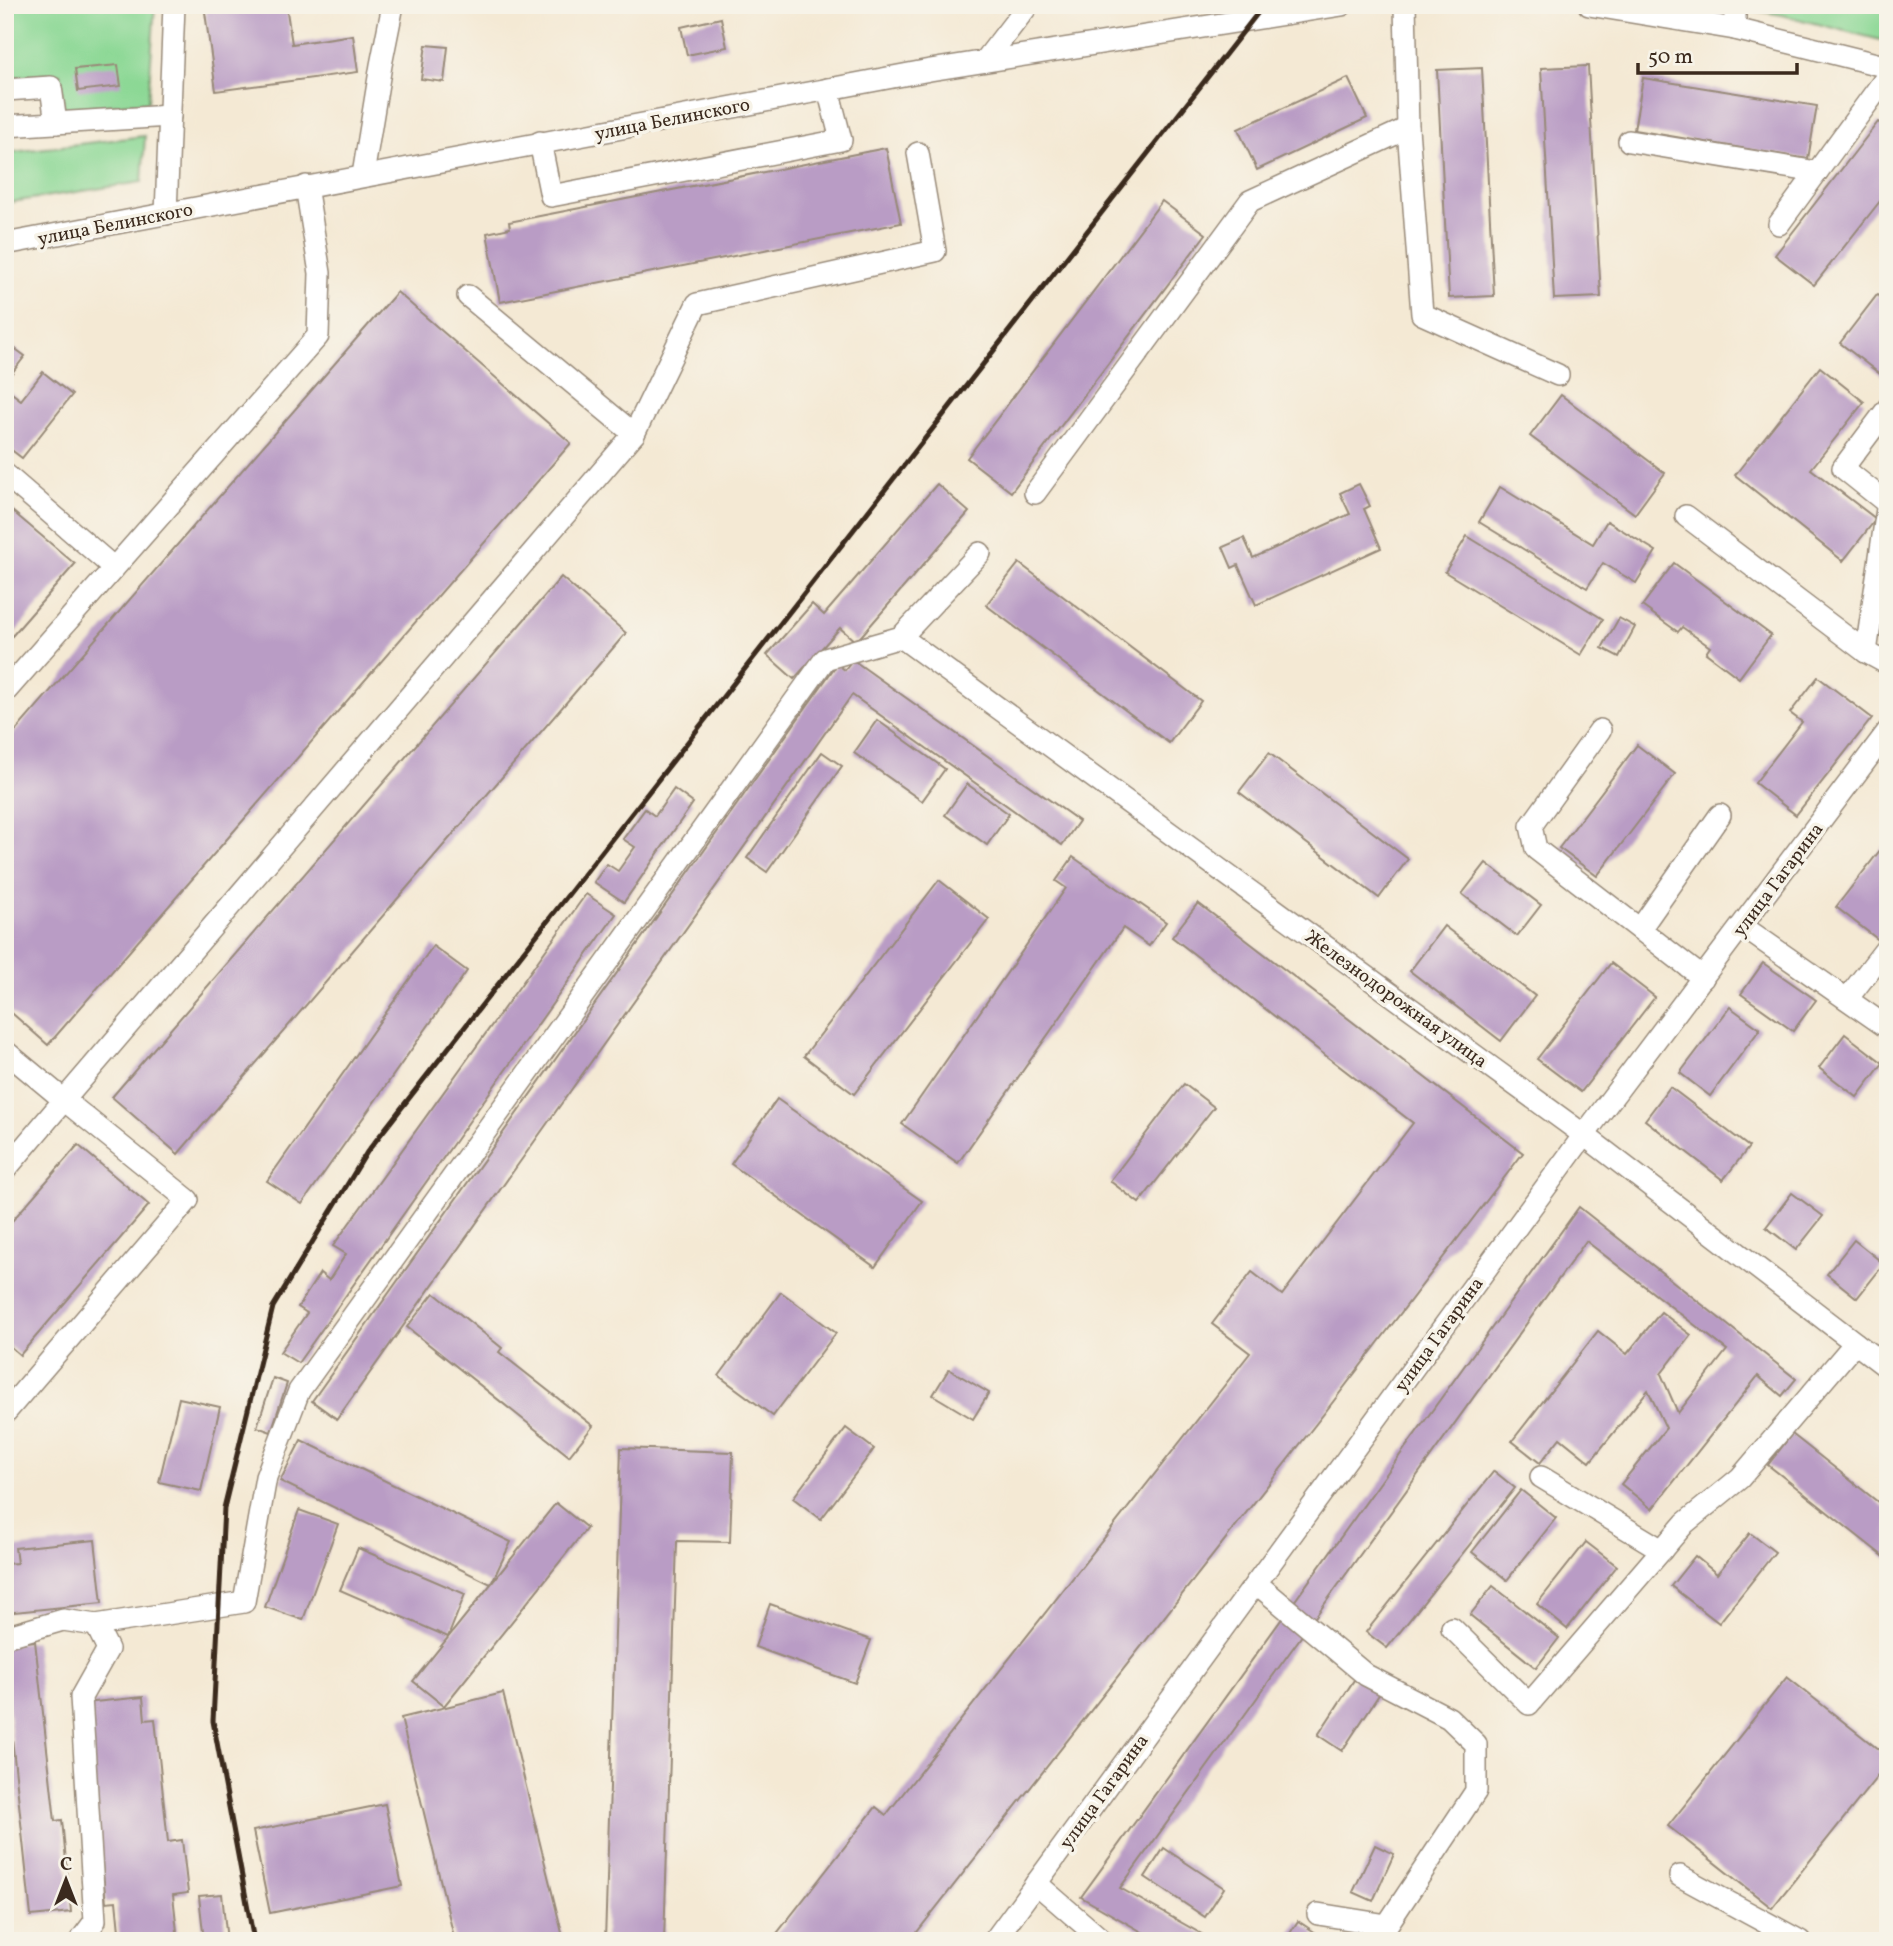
<svg xmlns="http://www.w3.org/2000/svg" width="1893" height="1946" font-family="Vollkorn,serif">
  <style>
    .green { fill: #8cd895; stroke: #64815a; stroke-width: 2 }
    .building { fill: #b99cc5 }
    .lines { fill: none; stroke-linecap: round; stroke-linejoin: round }
    .minor-casing { stroke: #988a79; stroke-width: 24 }
    .minor { stroke: #fff; stroke-width: 21 }
    .rail { stroke: #3b2a1e; stroke-width: 5 }
    .labels { text-anchor: middle; stroke-width: 7; stroke-linejoin: round; paint-order: stroke }
    .street-label { font-size: 19px; fill: #3b2a1e; stroke: #f7f3e8 }
  </style>
  <rect width="100%" height="100%" fill="#f7f3e8"/>
  <filter id="ink" filterUnits="userSpaceOnUse"><feTurbulence type="fractalNoise" baseFrequency=".0143" numOctaves="2"/><feDisplacementMap in="SourceGraphic" scale="14" xChannelSelector="R" yChannelSelector="G"/><feConvolveMatrix kernelMatrix="1 2 1 2 8 2 1 2 1" color-interpolation-filters="sRGB"/></filter>
  <filter id="wash" filterUnits="userSpaceOnUse"><feTurbulence type="fractalNoise" baseFrequency=".00686" numOctaves="4" result="noise"/><feDisplacementMap in="SourceGraphic" scale="28" xChannelSelector="R" yChannelSelector="G"/><feGaussianBlur stdDeviation="1.57" result="paint"/><feColorMatrix in="noise" values="0 0 0 0 0 0 0 0 0 0 0 0 0 0 0 0 0 1.4 0 .05"/><feComposite in="paint" operator="in"/></filter>
  <g filter="url(#wash)">
    <rect width="100%" height="100%" fill="#f4e9d4"/>
    <!-- green -->
    <g class="green">
      <path d="M5,5H155L148,102L64,109L60,74L5,78Z"/>
      <path d="M1723,5H1888V42L1782,15Z"/>
      <path d="M145,136L142,182L5,203V153Z"/>
    </g>
    <g id="blocks">
      <!-- building -->
      <g class="building">
        <path d="M204,5H286L292,44L353,35L358,72L216,91Z"/>
        <path d="M721,18L727,47L687,55L681,27Z"/>
        <path d="M426,45L448,47L444,82L421,79Z"/>
        <path d="M118,65L121,86L78,91L75,69Z"/>
        <path d="M1588,66L1601,297L1554,299L1541,68Z"/>
        <path d="M1482,68L1494,296L1449,298L1437,70Z"/>
        <path d="M1348,78L1367,118L1257,170L1238,129Z"/>
        <path d="M1643,78L1817,106L1808,159L1634,130Z"/>
        <path d="M1878,122L1888,129V191L1814,285L1775,255Z"/>
        <path d="M886,148L901,223L500,302L487,233L510,228L509,222Z"/>
        <path d="M1162,201L1206,234L1011,492L967,458Z"/>
        <path d="M397,292L571,443L48,1045L5,1007V743Z"/>
        <path d="M1877,295L1888,303V375L1885,378L1840,343Z"/>
        <path d="M6,342L25,356L5,382V343Z"/>
        <path d="M1820,367L1864,402L1811,469L1876,519L1843,561L1735,475Z"/>
        <path d="M43,372L72,395L22,458L5,445V396L9,391L21,400Z"/>
        <path d="M1561,395L1665,473L1635,514L1530,436Z"/>
        <path d="M937,484L969,512L856,642L840,628L794,679L767,655L812,604L824,615Z"/>
        <path d="M1359,484L1370,506L1364,509L1381,548L1256,605L1238,565L1232,568L1223,547L1244,538L1253,558L1350,514L1340,493Z"/>
        <path d="M1500,487L1593,544L1607,521L1656,551L1636,583L1603,563L1587,588L1479,522Z"/>
        <path d="M5,505L75,564L5,644Z"/>
        <path d="M1467,536L1603,619L1581,655L1445,572Z"/>
        <path d="M1019,563L1201,701L1169,743L986,605Z"/>
        <path d="M1674,563L1771,635L1739,678L1706,653L1710,647L1682,627L1678,632L1642,606Z"/>
        <path d="M561,577L626,633L178,1154L112,1097Z"/>
        <path d="M1619,618L1635,627L1619,657L1602,648Z"/>
        <path d="M853,660L1079,821L1062,845L852,695L337,1419L312,1401L837,664L845,670Z"/>
        <path d="M1818,677L1872,718L1796,815L1755,783L1802,722L1790,713Z"/>
        <path d="M877,720L945,769L922,801L854,753Z"/>
        <path d="M1637,745L1675,774L1597,876L1559,848Z"/>
        <path d="M822,752L842,766L767,872L747,858Z"/>
        <path d="M1269,753L1408,859L1379,898L1239,792Z"/>
        <path d="M967,784L1009,814L987,845L945,815Z"/>
        <path d="M674,789L693,803L624,902L594,882L607,864L618,871L635,847L623,839L645,809L655,816Z"/>
        <path d="M1888,840V931L1880,941L1836,907Z"/>
        <path d="M1073,857L1166,922L1149,946L1123,928L958,1163L902,1124L1066,888L1056,881Z"/>
        <path d="M1486,863L1541,905L1517,936L1462,894Z"/>
        <path d="M939,880L989,919L854,1094L804,1056Z"/>
        <path d="M586,894L616,914L298,1363L280,1352L307,1313L298,1307L320,1273L329,1280L346,1254L333,1246Z"/>
        <path d="M1198,903L1523,1153L1326,1411L910,1941H771L876,1807L886,1815L1250,1353L1212,1324L1252,1272L1282,1295L1413,1123L1172,937Z"/>
        <path d="M1444,926L1535,996L1501,1041L1410,971Z"/>
        <path d="M433,946L467,971L302,1204L267,1181Z"/>
        <path d="M1611,963L1655,997L1581,1092L1537,1059Z"/>
        <path d="M1763,963L1816,1000L1793,1031L1741,994Z"/>
        <path d="M1730,1007L1760,1029L1710,1096L1680,1073Z"/>
        <path d="M1845,1034L1883,1063L1857,1097L1819,1068Z"/>
        <path d="M1184,1084L1214,1107L1139,1203L1110,1181Z"/>
        <path d="M1670,1087L1749,1147L1723,1180L1645,1120Z"/>
        <path d="M777,1099L922,1201L875,1267L731,1164Z"/>
        <path d="M78,1145L149,1205L20,1355L5,1342V1229Z"/>
        <path d="M1792,1193L1823,1216L1796,1250L1766,1227Z"/>
        <path d="M1579,1207L1796,1379L1782,1396L1758,1376L1652,1509L1621,1484L1666,1428L1648,1390L1590,1462L1560,1438L1540,1463L1512,1441L1598,1331L1627,1354L1661,1312L1691,1335L1661,1374L1678,1413L1727,1350L1586,1241L1120,1888L1214,1941H1158L1081,1897Z"/>
        <path d="M1854,1240L1884,1264L1857,1298L1827,1274Z"/>
        <path d="M781,1292L836,1333L773,1416L719,1376Z"/>
        <path d="M434,1293L502,1348L499,1352L593,1426L569,1456L407,1327Z"/>
        <path d="M949,1369L989,1393L973,1419L933,1395Z"/>
        <path d="M273,1378L287,1383L271,1432L257,1427Z"/>
        <path d="M179,1398L220,1407L201,1491L159,1482Z"/>
        <path d="M846,1428L874,1449L821,1519L793,1498Z"/>
        <path d="M1792,1434L1888,1510V1560L1768,1465Z"/>
        <path d="M301,1440L511,1542L491,1584L556,1503L587,1528L444,1706L413,1681L491,1584L280,1481Z"/>
        <path d="M621,1448L733,1452L730,1542L677,1541L664,1941H605Z"/>
        <path d="M1494,1471L1515,1488L1387,1648L1366,1632Z"/>
        <path d="M1521,1490L1556,1518L1507,1580L1472,1552Z"/>
        <path d="M299,1510L338,1524L303,1620L265,1607Z"/>
        <path d="M1750,1533L1775,1552L1719,1623L1671,1586L1695,1556L1717,1574Z"/>
        <path d="M95,1540L102,1603L5,1613V1564L17,1563L15,1548Z"/>
        <path d="M1586,1542L1617,1566L1567,1629L1537,1604Z"/>
        <path d="M358,1548L465,1594L448,1637L340,1590Z"/>
        <path d="M1493,1586L1559,1638L1536,1668L1470,1615Z"/>
        <path d="M770,1604L871,1640L855,1683L755,1647Z"/>
        <path d="M35,1641L55,1821L62,1820L71,1912L31,1916L5,1673V1645Z"/>
        <path d="M1356,1677L1380,1693L1342,1751L1318,1735Z"/>
        <path d="M1787,1677L1888,1757V1763L1772,1908L1668,1826Z"/>
        <path d="M503,1693L564,1941H455L401,1718Z"/>
        <path d="M143,1697L145,1720L155,1719L168,1842L182,1840L188,1893L173,1895L178,1941H120L116,1901L106,1902L85,1703Z"/>
        <path d="M385,1804L402,1886L270,1913L253,1831Z"/>
        <path d="M1375,1845L1394,1854L1373,1901L1353,1892Z"/>
        <path d="M1164,1848L1224,1888L1205,1917L1145,1877Z"/>
        <path d="M222,1894L227,1941H204L199,1896Z"/>
        <path d="M1298,1921L1316,1933L1311,1941H1285Z"/>
      </g>
    </g>
  </g>
  <g filter="url(#ink)">
    <use href="#blocks" fill-opacity="0" stroke="#988a79" stroke-width="2"/>
    <g class="lines">
      <defs>
        <g id="minor">
          <path d="M1405,5L1408,128L1422,314L1558,375"/>
          <path d="M1589,5L1735,29L1888,67"/>
          <path d="M1735,5V29"/>
          <path d="M985,61L1028,5"/>
          <path d="M5,90L51,87L56,123"/>
          <path d="M5,126L170,116"/>
          <path d="M1629,141L1817,172"/>
          <path d="M540,142L551,196L841,140L828,89"/>
          <path d="M363,175L381,65L393,5"/>
          <path d="M166,214L174,5"/>
          <path d="M1779,224L1888,75"/>
          <path d="M5,244L930,70L1342,5"/>
          <path d="M468,296L634,434L697,304L935,251L918,153"/>
          <path d="M1888,408L1843,468L1888,504"/>
          <path d="M5,474L114,568"/>
          <path d="M1035,493L1250,201L1408,128"/>
          <path d="M1686,516L1866,652L1888,664"/>
          <path d="M901,637L1584,1135L1888,1368"/>
          <path d="M1866,652L1888,502"/>
          <path d="M5,692L318,336L320,273L306,186"/>
          <path d="M1600,730L1531,826L1536,849L1703,978"/>
          <path d="M1742,926L1888,1028"/>
          <path d="M1640,929L1720,815"/>
          <path d="M1847,999L1888,946"/>
          <path d="M5,1051L64,1100L5,1170"/>
          <path d="M5,1413L188,1200L64,1100L634,434"/>
          <path d="M1541,1477L1662,1550"/>
          <path d="M1256,1583L1366,1675L1449,1718L1476,1744V1791L1387,1925L1318,1914"/>
          <path d="M1452,1628L1529,1704L1685,1523L1740,1478L1855,1343"/>
          <path d="M5,1637L63,1620L96,1625L244,1602L266,1477L299,1391L825,659L901,637L980,553"/>
          <path d="M1680,1876L1800,1941"/>
          <path d="M1036,1883L1103,1941"/>
          <path d="M80,1941L95,1921L81,1697L108,1649L96,1625"/>
          <path d="M994,1941L1584,1135L1888,731"/>
        </g>
      </defs>
      <!-- minor casing -->
      <use href="#minor" class="minor-casing"/>
      <!-- minor -->
      <use href="#minor" class="minor"/>
      <!-- rail -->
      <path class="rail" d="M254,1941L213,1721L224,1508L273,1307L367,1152L1264,5"/>
    </g>
  </g>
  <g class="labels">
    <!-- street labels -->
    <g class="street-label">
      <text transform="translate(672 118) rotate(-11)" y="7">улица Белинского</text>
      <text transform="translate(115 223) rotate(-11)" y="7">улица Белинского</text>
      <text transform="translate(1777 879) rotate(-53)" y="7">улица Гагарина</text>
      <text transform="translate(1397 998) rotate(36)" y="7">Железнодорожная улица</text>
      <text transform="translate(1438 1334) rotate(-54)" y="7">улица Гагарина</text>
      <text transform="translate(1103 1791) rotate(-54)" y="7">улица Гагарина</text>
    </g>
  </g>
  <!-- margin -->
  <rect width="1893" height="1946" fill="none" stroke="#f7f3e8" stroke-width="28"/>
  <!-- north arrow -->
  <g transform="translate(66 1880)" stroke="#f7f3e8" stroke-width="5" paint-order="stroke">
  <path d="M0-5L12 26L0 18L-12 26Z" fill="#3b2a1e"/>
  <text y="-10" font-size="19" font-weight="bold" text-anchor="middle" fill="#3b2a1e">С</text>
  </g>
  <!-- scale -->
  <path d="M1638 63v10h159v-10" fill="none" stroke="#3b2a1e" stroke-width="3.5"/>
  <text x="1648" y="63" font-size="21" fill="#3b2a1e" stroke="#f7f3e8" stroke-width="5" paint-order="stroke">50 m</text>
</svg>
